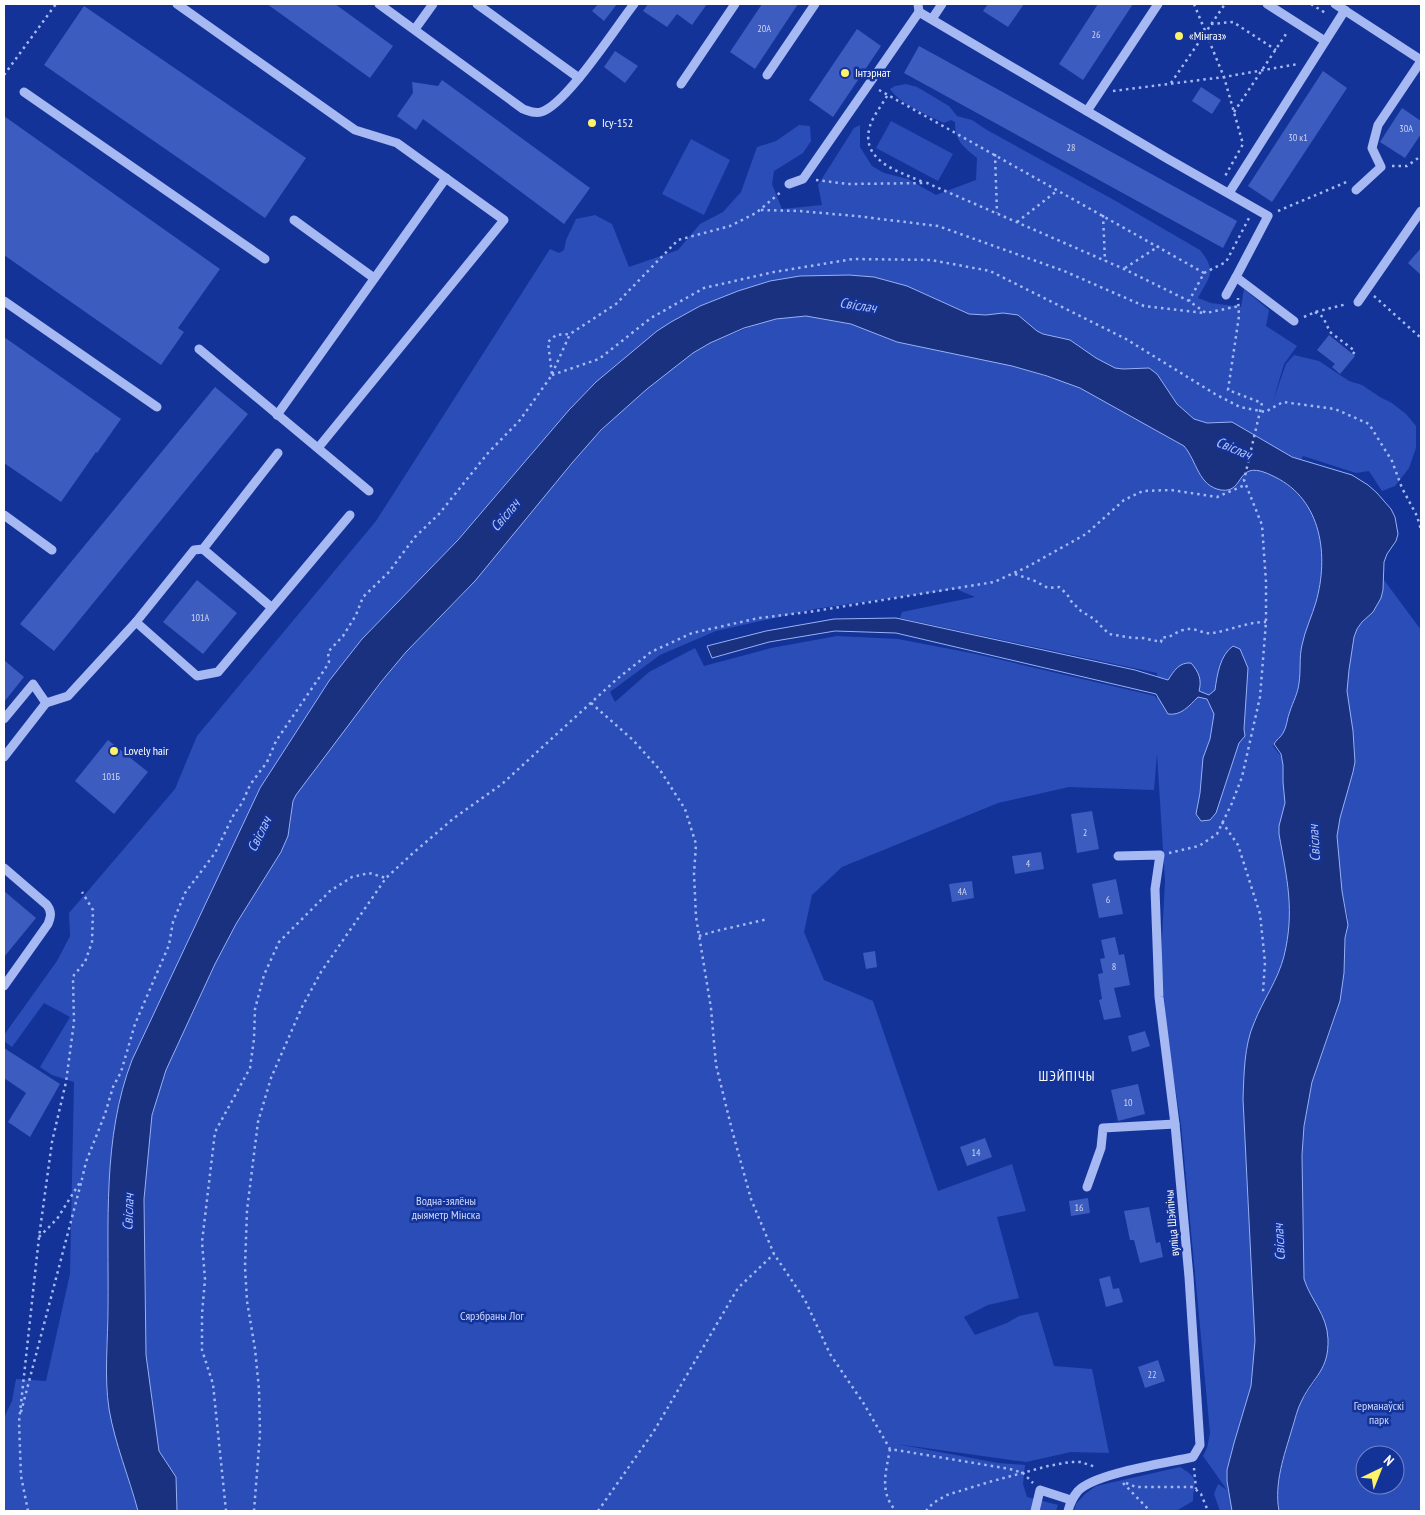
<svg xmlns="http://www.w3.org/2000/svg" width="1425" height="1515" font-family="'PT Sans Narrow',sans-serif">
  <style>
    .green { fill: #2a4db8; fill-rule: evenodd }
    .water { fill: #19317f; stroke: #98b1f5 }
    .building { fill: #3d5cc0 }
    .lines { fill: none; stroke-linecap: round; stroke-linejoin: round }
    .path { stroke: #a6b9f3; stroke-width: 2.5; stroke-dasharray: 2.5 4; stroke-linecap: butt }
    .minor { stroke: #a6b9f3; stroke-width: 9 }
    .poi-dot { fill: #fff268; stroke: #143398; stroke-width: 2 }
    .labels { text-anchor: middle; stroke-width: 5; stroke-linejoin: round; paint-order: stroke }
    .number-label { font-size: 10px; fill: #ced6ef }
    .poi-label { font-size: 12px; fill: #fff; stroke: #143398; text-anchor: start }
    .park-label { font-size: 12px; fill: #cedafd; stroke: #143398 }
    .street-label { font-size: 12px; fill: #fff; stroke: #143398 }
    .water-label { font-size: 14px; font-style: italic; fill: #b3c5f9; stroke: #143398 }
    .neighbourhood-label { font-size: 14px; letter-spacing: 1px; fill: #fff; stroke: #143398 }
  </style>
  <rect width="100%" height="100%" fill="#143398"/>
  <!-- green -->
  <g class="green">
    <path d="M906,84L917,87L949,106L957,116L972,120L987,130L1114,200L1200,250C1218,273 1209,276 1198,298L1211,303L1241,307L1244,289L1269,310L1266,326L1297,346L1284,364L1273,401L1286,364L1294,355L1319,361L1349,381L1362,385L1380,397L1392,403L1406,414L1416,426V448L1409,468L1395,486L1382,491L1369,471L1356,473L1303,456L1301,460L1285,454L1232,422L1207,423L1194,419L1177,404L1160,378L1149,368L1123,369L1115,368L1096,358L1070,340L1043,334L1037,331L1018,315L1003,313L986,315L969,314L907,286L886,280L862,276H800L770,281L738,291L700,306L671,322L596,382L569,410L458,540L362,639L329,681L260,788L132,1060C105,1129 109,1204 108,1276C108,1314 106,1353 107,1391C112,1432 126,1472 138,1511H4V1418L12,1401L16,1379L46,1381L70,1274L74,1082L52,1075L40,1067L70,1017L44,1003L12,1047L4,1041V1035L57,961L70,936L69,913L175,789L197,736L376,521L550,249L559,253L564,250L566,240L576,219L595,215L612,224L629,267L678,250L700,224L723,212L741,192L757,147L776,141L799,125L810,126L811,141L803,153L774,171L772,184L782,209L822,205L818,185L854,128L860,125V147L872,166L884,173L908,179L936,195L976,180L977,158C963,146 955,142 955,122L951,120L944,123C926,114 902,106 890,89L895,86Z"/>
    <path d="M891,121L953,154L938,181L876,148Z"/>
    <path d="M691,139L730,160L704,215L662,194Z"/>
    <path d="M806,316L851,324L897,342L997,362L1063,381L1097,396L1184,446L1191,454L1201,477L1230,489C1238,485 1239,478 1245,473C1258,463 1283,481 1293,489C1326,516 1327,564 1316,602C1313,616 1307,628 1303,642C1298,658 1303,675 1298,691C1295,698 1292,705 1289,713C1287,719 1287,729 1282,734C1279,739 1274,740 1273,746L1283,759L1285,803L1279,834L1290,896V920L1286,947L1280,969L1254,1022L1247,1046L1243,1099L1255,1341L1251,1386L1234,1443L1227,1470V1481L1232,1511H1220L1214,1494L1218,1484L1227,1490L1203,1456L1207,1448L1210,1433L1181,1125L1167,1035L1161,957L1165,881L1157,754L1154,790L1069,787L998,803L842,867L812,895L804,932L824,980L873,1001L938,1191L1012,1164L1026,1211L997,1217L1019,1298L988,1305L964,1317L975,1335L1007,1323L1019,1316L1038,1312L1054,1366L1092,1369L1109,1453L1071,1452L1026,1462L897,1444L998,1463L1025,1465L1023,1484L1027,1497L1058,1505L1056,1511H177L176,1477L159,1451L146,1355L144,1199L152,1115L166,1070L215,964L236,924L281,852L290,827L293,801L296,795L357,713L406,652L463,594L588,444L615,417L662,376L693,353L710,343L762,322L791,317ZM956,589L975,597L902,612L900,618L1157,673V699L1155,696L976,654L898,639L837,636L771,648L704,666L695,648L649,672L615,702L610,692L660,655L716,631L815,609Z"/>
    <path d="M1384,580L1421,630V1511H1279L1277,1494L1280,1469L1300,1403L1317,1378L1328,1337L1322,1314L1312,1298L1304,1279L1302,1155L1304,1126L1312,1082L1336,1014L1342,987L1345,938L1347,933L1348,918L1342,891L1337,836L1340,818L1353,772L1355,752L1347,691L1349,670L1354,637L1357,629L1381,598ZM1365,1455H1395V1485H1365Z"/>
    <path d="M1180,1467C1200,1479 1194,1480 1193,1501L1176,1511H1074L1076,1504L1085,1494L1096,1486Z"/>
  </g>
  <!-- water -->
  <g class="water">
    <path d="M849,275L874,277L907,286L969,314L986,315L1003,313L1018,315L1037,331L1043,334L1070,340L1096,358L1115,368L1123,369L1149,368L1157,374L1177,404L1194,419L1207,423L1232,422L1292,457L1352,475L1368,485L1377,493L1391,509L1395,517L1398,534L1396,541L1387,554L1384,562L1383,590L1381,598L1373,612L1362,622L1357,629L1354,637L1349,670L1347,691L1353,731L1355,762L1353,772L1340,818L1337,836L1342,891L1348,925L1345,938L1344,973L1340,1001L1312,1082L1304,1126L1302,1155L1304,1279C1311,1301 1327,1314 1328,1339C1329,1370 1314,1376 1302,1400C1297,1409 1295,1420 1292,1429C1284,1456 1274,1483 1279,1511H1232L1227,1481V1470L1234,1443L1251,1386L1255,1341L1243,1099C1244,1074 1244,1046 1254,1023C1263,1000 1278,980 1284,956C1295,911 1287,879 1279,834V826L1285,803L1283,782V765L1281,754L1274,744C1276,740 1281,737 1283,733C1287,727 1287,718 1290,711C1293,702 1298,693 1299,683C1301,670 1299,658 1302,645C1305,630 1312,616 1316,602C1329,556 1322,500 1275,477C1233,455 1247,494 1221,490C1198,486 1197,461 1184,446L1080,388L1047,376L1012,366L897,342L851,324L806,316L776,319L744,328L710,343L693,353L647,389L601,430L572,463L475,581L406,652L381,682L296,795L293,801L288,836L281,852L236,924L215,964L166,1070L152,1115L144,1199L146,1355L159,1451L176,1477L177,1511H138C129,1477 115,1444 109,1409C104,1376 108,1341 108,1307C109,1225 102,1138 132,1060L260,788L329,681L362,639L458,540L569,410L596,382L657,331L671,322L700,306L738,291L770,281L800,276Z"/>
    <path d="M896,618L1135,670L1168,680C1174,671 1179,662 1191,663C1199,672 1202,680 1199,691L1209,695L1215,690C1217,675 1220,655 1233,646L1240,649L1248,668L1244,729L1245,736L1239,743L1216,813L1210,820L1201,821L1196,814L1200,793L1203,758L1210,739L1214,714L1207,699L1198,697C1189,706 1181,716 1168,714L1156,694L896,633L835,631L769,642L712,658L707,646L766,631L834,619Z"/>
  </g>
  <!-- building -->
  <g class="building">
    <path d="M267,4H335L393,46L370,78Z"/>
    <path d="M598,4H617L604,21L592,11Z"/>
    <path d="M648,4H707L692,25L677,14L667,27L643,11Z"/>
    <path d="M762,4H798L755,69L730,52Z"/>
    <path d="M988,4H1024L1008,27L983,11Z"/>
    <path d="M1098,4H1133L1083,80L1059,64Z"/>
    <path d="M84,6L306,158L265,218L44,65Z"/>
    <path d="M857,29L881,46L833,117L809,100Z"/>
    <path d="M919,46L1237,221L1223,248L904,73Z"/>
    <path d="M615,51L638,66L625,83L604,67Z"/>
    <path d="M1323,71L1347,88L1272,202L1248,186Z"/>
    <path d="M442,80L590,188L564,224L423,119L416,130L397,116L413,93L412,82L438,86Z"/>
    <path d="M1201,87L1221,100L1212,114L1192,101Z"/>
    <path d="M1402,108L1421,121V134L1405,158L1380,142Z"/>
    <path d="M4,116L220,269L178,328L184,332L161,365L4,255Z"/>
    <path d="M1421,248V275L1408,263Z"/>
    <path d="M1329,335L1355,356L1340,374L1332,367L1335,364L1317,350Z"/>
    <path d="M4,337L121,419L97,453L96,452L61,502L4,463Z"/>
    <path d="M215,387L248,414L54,651L20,624Z"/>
    <path d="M197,580L237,613L203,654L163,622Z"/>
    <path d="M4,660L24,677L4,702Z"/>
    <path d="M108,740L148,772L114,814L75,781Z"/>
    <path d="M1092,811L1099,849L1077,853L1071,814Z"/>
    <path d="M1041,852L1044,869L1015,874L1012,856Z"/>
    <path d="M1116,879L1123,914L1099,918L1092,884Z"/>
    <path d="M972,881L974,898L952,902L949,884Z"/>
    <path d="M4,891L36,918L4,957Z"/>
    <path d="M1115,937L1119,955L1124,954L1130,985L1114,988L1121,1017L1104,1020L1099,1000L1102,999L1098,974L1103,973L1100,959L1105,958L1101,940Z"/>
    <path d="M875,951L877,967L866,969L863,953Z"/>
    <path d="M1145,1031L1150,1046L1132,1052L1128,1036Z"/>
    <path d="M4,1048L60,1084L30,1137L8,1122L26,1093L4,1078Z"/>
    <path d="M1138,1084L1145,1114L1118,1121L1111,1090Z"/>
    <path d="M985,1138L992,1157L967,1166L960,1147Z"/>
    <path d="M1088,1198L1090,1213L1071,1216L1069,1201Z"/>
    <path d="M1149,1207L1156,1243L1160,1242L1163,1257L1140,1263L1134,1240H1130L1124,1211Z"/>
    <path d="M1110,1276L1113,1289L1119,1288L1123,1302L1106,1307L1099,1279Z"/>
    <path d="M1158,1360L1165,1381L1145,1388L1138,1367Z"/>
  </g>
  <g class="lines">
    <!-- path -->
    <g class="path">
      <path d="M1194,4L1224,77L1243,144L1224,178"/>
      <path d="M1311,4L1327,14"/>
      <path d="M1211,24L1233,22L1276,50"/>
      <path d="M4,75L56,4"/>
      <path d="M1171,83L1225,4"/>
      <path d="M879,90L1204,273L1189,301"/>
      <path d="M1113,91L1224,77L1298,64"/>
      <path d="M887,96C882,105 873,116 870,126C859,162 901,172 925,183"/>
      <path d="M1234,112L1288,31"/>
      <path d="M995,154L997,213"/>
      <path d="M1392,166H1407L1421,156"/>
      <path d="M816,180L848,184L927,183L1124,269L1189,301L1206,313L1239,306"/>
      <path d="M761,210L799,211L856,216L938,226L1064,271L1144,306L1204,313"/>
      <path d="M1278,211L1349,181"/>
      <path d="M1103,215L1105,261"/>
      <path d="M1017,222L1058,190"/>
      <path d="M1125,268L1159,246"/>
      <path d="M1204,273L1226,262L1249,218"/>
      <path d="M1374,296L1421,338"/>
      <path d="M1315,312L1323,317L1330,332L1355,351L1353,354"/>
      <path d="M1304,317L1315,312L1347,304"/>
      <path d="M552,374L570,334"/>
      <path d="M552,375L599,359L651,318L704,288L774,272L853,259L931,260L990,271L1126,339L1215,394L1240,407L1265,412L1283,402L1335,409L1369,424L1392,461L1402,488L1417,516L1421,530"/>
      <path d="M1015,574L1035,581L1048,588L1059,587L1067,594L1071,601L1081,611L1094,619L1109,634L1133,638H1143L1161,642L1162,637C1170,639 1175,632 1183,630C1195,626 1203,635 1213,633C1231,630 1247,622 1266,622"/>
      <path d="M591,703L633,740L660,770L685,809L696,844L694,874L696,917L711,1008L716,1065L732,1130L751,1199L774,1254L805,1300L830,1354L864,1404L890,1449L1010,1469L1023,1473L1033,1483"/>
      <path d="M1222,822L1238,845L1260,914L1265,962L1263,992"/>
      <path d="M1169,853L1199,846L1217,834L1232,803L1242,777L1260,697L1266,622V582L1262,525L1244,480L1262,403L1228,390L1239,316L1238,298"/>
      <path d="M699,936L716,931L768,919"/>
      <path d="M39,1237L57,1219L82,1179L86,1162L105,1114L113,1087L121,1072L135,1024L169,945L173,922L185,893L215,853L234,814L242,803L250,785L267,762L276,741L325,669L329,662L328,652L343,636L356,615L363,597L388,573L415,537L439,514L488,453L520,420L552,375L548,342L556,335L570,334L616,304L678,240L730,226L756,213L782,191"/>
      <path d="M21,1412L81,1183"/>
      <path d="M890,1449C886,1472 879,1492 896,1511"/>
      <path d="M1194,1468L1196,1489"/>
      <path d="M1123,1483L1150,1511"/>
      <path d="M1126,1483L1136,1487H1193L1201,1494L1208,1511"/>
      <path d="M28,1511L21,1476L19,1422L39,1237L52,1142L66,1082L74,1022L73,979L74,975L85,962L92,942L93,910L82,892"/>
      <path d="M226,1511L213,1384L202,1350V1314L205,1279L202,1242L215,1132L250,1068L254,1039L255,1009L264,975L279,942L330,891L352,877L369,873L386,878"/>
      <path d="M254,1511L260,1434L259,1389L255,1349L247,1301L245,1267L247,1210L258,1122L271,1078L302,1007L321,972L386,878L412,854L454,818L502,784L617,679L651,652L692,633L759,618L809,612L994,582L1027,567L1086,534L1124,500L1143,491L1171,490L1217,497L1245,485"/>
      <path d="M598,1511L654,1431L738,1288L774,1254"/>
      <path d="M926,1511L933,1503L947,1495L989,1482L1048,1466L1070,1462H1080L1096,1467"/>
    </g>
    <!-- minor -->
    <g class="minor">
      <path d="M177,4L355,130L397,143L504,220L318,448"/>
      <path d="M379,4L523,109C529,111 534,114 541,112C566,105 616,27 634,4"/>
      <path d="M477,4L579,78"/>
      <path d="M1267,4L1325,41"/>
      <path d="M1335,4L1421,60"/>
      <path d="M919,12L1168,159L1268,216L1236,277L1294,321"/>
      <path d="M932,19L942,4"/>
      <path d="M415,29L433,4"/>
      <path d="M767,75L815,4"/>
      <path d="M681,84L735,4"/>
      <path d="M24,92L265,259"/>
      <path d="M1087,111L1158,4"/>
      <path d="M789,184L803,179L919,12L918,4"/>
      <path d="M1356,190L1381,167L1372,148L1378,125L1421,61"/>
      <path d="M1229,193L1345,10"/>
      <path d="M294,220L374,278"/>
      <path d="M1226,295L1236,277"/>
      <path d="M4,301L157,407"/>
      <path d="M1358,302L1421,211"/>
      <path d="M199,349L369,491"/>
      <path d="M277,415L446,178"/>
      <path d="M4,515L52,550"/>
      <path d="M203,549L271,607"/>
      <path d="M136,622L197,676L218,672L350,515"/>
      <path d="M4,719L33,684L46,703"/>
      <path d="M4,757L46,703L68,696L136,622L194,550L203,549L278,453"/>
      <path d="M4,868L47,905C52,912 51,916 48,924L4,986"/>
      <path d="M1087,1187L1101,1148L1103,1128L1175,1124"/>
      <path d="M1035,1511L1040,1490L1071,1500"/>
      <path d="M1068,1511C1070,1503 1073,1497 1078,1491C1095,1473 1167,1463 1193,1457L1200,1445L1189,1277L1175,1124L1159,997L1155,889L1160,855L1118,856"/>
    </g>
  </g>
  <!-- markers -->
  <g class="poi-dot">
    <circle cx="1179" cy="36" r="5"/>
    <circle cx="845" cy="73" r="5"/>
    <circle cx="592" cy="123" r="5"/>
    <circle cx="114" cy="751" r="5"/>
  </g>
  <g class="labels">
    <!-- number labels -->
    <g class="number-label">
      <text x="764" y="32">20А</text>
      <text x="1096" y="38">26</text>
      <text x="1406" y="132">30А</text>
      <text x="1298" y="141">30 к1</text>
      <text x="1071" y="151">28</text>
      <text x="200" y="621">101А</text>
      <text x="111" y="780">101Б</text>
      <text x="1085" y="836">2</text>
      <text x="1028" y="867">4</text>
      <text x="962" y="895">4А</text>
      <text x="1108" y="903">6</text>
      <text x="1114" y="970">8</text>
      <text x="1128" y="1106">10</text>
      <text x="976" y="1156">14</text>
      <text x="1079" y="1211">16</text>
      <text x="1152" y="1378">22</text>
    </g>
    <!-- poi labels -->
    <g class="poi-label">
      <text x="1189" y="40">«Мінгаз»</text>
      <text x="855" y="77">Інтэрнат</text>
      <text x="602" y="127">Ісу-152</text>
      <text x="124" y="755">Lovely hair</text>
    </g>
    <!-- park labels -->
    <g class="park-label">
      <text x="446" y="1205">Водна-зялёны<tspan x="446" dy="14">дыяметр Мінска</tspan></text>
      <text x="492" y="1320">Сярэбраны Лог</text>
      <text x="1379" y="1410">Германаўскі<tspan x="1379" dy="14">парк</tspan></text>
    </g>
    <!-- street labels -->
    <g class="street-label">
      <text transform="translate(1172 1223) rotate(-95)" y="4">вуліца Шэйпічы</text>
    </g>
    <!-- water labels -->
    <g class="water-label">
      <text transform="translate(858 305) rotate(9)" y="5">Свіслач</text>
      <text transform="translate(1234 448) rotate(23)" y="5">Свіслач</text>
      <text transform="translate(505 515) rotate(-50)" y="5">Свіслач</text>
      <text transform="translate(259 834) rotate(-64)" y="5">Свіслач</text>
      <text transform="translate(1314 843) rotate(-93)" y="5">Свіслач</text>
      <text transform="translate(128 1212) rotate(-88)" y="5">Свіслач</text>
      <text transform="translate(1279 1242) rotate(-93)" y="5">Свіслач</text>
    </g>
    <!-- neighbourhood labels -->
    <g class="neighbourhood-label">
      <text x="1067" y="1081">ШЭЙПІЧЫ</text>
    </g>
  </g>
  <!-- border -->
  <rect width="1425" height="1515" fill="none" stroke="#ffffff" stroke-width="10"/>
  <!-- north arrow -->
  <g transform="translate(1380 1470) rotate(43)"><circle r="24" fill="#143398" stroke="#7285c1"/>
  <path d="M0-4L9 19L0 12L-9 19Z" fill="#fff268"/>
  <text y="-8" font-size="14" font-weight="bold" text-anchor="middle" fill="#ffffff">N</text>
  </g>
</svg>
